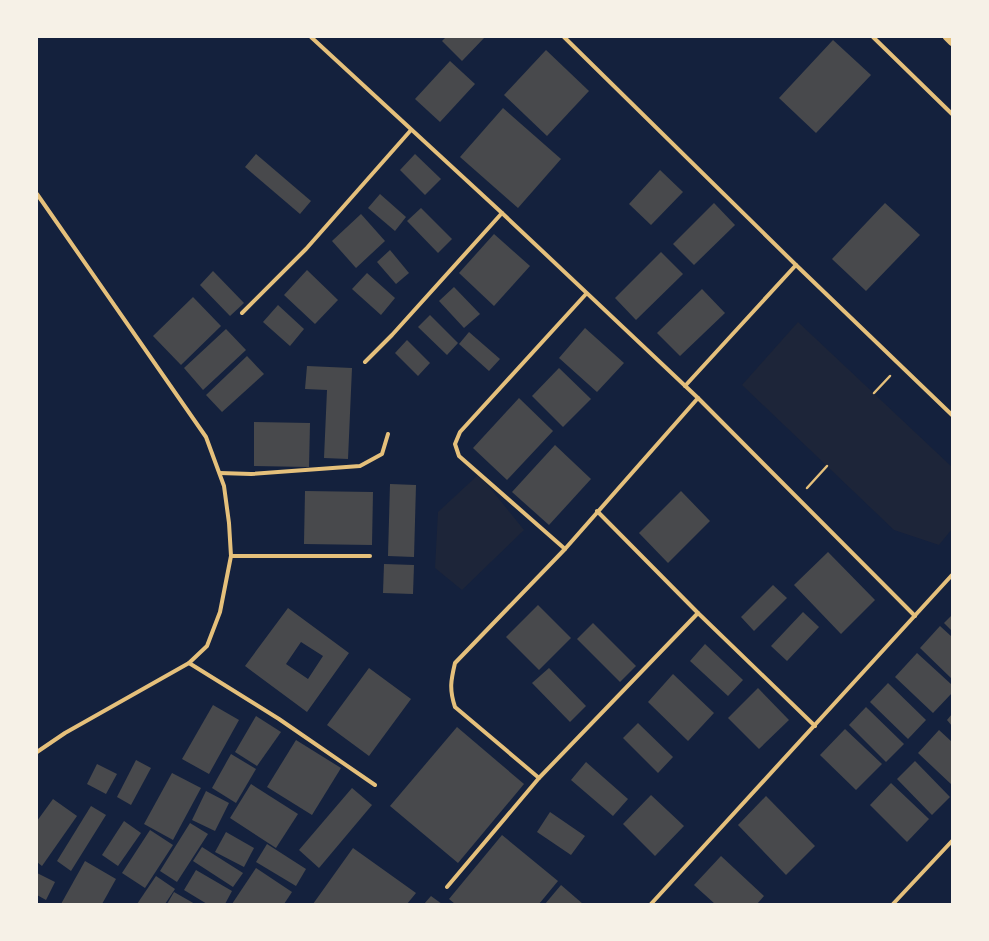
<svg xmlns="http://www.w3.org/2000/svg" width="989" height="941" font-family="Manrope,sans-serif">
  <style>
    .green { fill: #1d2539 }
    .building { fill: #48494c; fill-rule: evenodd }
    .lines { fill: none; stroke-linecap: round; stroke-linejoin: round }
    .path { stroke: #e5c07b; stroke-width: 2.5 }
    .minor { stroke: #e5c07b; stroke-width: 4 }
    .secondary { stroke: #e5c07b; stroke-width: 8 }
  </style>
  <rect width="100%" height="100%" fill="#14213d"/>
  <!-- green -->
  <g class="green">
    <path d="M798,322L952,467V529L939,545L894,530L742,385Z"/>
    <path d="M479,474L524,530L462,590L435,568L438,512Z"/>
  </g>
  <!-- building -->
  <g class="building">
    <path d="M446,37H485L462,61L442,41Z"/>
    <path d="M833,40L871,75L816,133L779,98Z"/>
    <path d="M546,50L589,91L547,136L504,95Z"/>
    <path d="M450,61L475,84L440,122L415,99Z"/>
    <path d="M503,108L561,159L518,208L460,157Z"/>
    <path d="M256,154L311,201L300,214L245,167Z"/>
    <path d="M415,154L441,179L425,195L400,170Z"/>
    <path d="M660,170L683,192L651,225L629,204Z"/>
    <path d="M380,194L406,217L395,231L368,208Z"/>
    <path d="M714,203L735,225L694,265L673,244Z"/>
    <path d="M885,203L920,235L866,291L832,259Z"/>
    <path d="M421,208L452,239L438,253L407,221Z"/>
    <path d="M361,214L385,241L356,268L332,241Z"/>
    <path d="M494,234L530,266L494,306L459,273Z"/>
    <path d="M390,250L409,273L396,284L377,262Z"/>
    <path d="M661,252L683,274L636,320L615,298Z"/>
    <path d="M307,270L338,300L315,324L284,295Z"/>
    <path d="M213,271L244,303L230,316L200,285Z"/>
    <path d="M367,273L395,298L381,315L352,289Z"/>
    <path d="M454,287L480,314L464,328L439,301Z"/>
    <path d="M702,289L725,313L680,356L657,333Z"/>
    <path d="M193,297L221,326L181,365L153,336Z"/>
    <path d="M278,305L304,329L290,346L263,322Z"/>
    <path d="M430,315L458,343L447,355L418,327Z"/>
    <path d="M585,328L624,363L597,392L559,358Z"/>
    <path d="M226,329L246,350L203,390L184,368Z"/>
    <path d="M469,332L500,359L489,371L459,344Z"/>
    <path d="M407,340L430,363L418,376L395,353Z"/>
    <path d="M247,356L264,374L222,412L206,395Z"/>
    <path d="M307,366L352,368L348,459L324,458L327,390L305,389Z"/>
    <path d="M559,368L591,399L563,427L532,396Z"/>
    <path d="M519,398L553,431L507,480L473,448Z"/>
    <path d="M254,422L310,423L309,467L254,466Z"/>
    <path d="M555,445L591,479L549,525L512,492Z"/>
    <path d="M390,484L416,485L414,557L388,556Z"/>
    <path d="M305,491L373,492L372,545L304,544Z"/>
    <path d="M681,491L710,521L668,563L639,533Z"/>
    <path d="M828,552L875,600L841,634L794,585Z"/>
    <path d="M384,564L414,565L413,594L383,593Z"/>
    <path d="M773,585L787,598L754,631L741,617Z"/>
    <path d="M538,605L571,638L539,670L506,637Z"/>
    <path d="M288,608L349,653L307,712L245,666ZM301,642L323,656L308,679L286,664Z"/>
    <path d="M803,612L819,627L787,661L771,646Z"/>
    <path d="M952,615V631L944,623Z"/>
    <path d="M593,623L636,666L620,682L577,639Z"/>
    <path d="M940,626L952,637V679L920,648Z"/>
    <path d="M705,644L743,680L728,696L690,661Z"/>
    <path d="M917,653L952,685V693L933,713L895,677Z"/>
    <path d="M369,668L411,699L369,756L327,725Z"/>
    <path d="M549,668L586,706L570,722L532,683Z"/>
    <path d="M673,674L714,713L688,741L648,702Z"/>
    <path d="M888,683L926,720L908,739L870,702Z"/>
    <path d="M758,688L789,720L759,749L728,718Z"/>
    <path d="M213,705L239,720L209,774L182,759Z"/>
    <path d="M866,707L904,744L886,762L849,725Z"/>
    <path d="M952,714V726L947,720Z"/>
    <path d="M256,716L281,732L257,766L235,752Z"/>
    <path d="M638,723L673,757L658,773L623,738Z"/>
    <path d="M457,727L524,784L458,863L390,806Z"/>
    <path d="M845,729L882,764L856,790L820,755Z"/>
    <path d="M939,730L952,742V785L918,753Z"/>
    <path d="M296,740L341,768L312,815L267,787Z"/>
    <path d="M231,754L256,769L236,803L212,788Z"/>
    <path d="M136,760L151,768L131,805L117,797Z"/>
    <path d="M915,761L950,797L932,815L897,779Z"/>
    <path d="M586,762L628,799L613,816L571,780Z"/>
    <path d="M97,764L117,774L106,794L87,784Z"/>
    <path d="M172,773L201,788L173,840L144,824Z"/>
    <path d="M891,783L929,819L907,842L870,805Z"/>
    <path d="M251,784L298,814L276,848L230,818Z"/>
    <path d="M352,788L372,805L319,868L299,850Z"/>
    <path d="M206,791L229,803L215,831L192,820Z"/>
    <path d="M651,795L684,826L655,856L623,824Z"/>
    <path d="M766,796L815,846L786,875L738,825Z"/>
    <path d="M53,799L77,816L42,866L37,862V821Z"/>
    <path d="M91,806L106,815L71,871L57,861Z"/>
    <path d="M550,812L585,836L571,855L537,832Z"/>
    <path d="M124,821L141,833L118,866L102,855Z"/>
    <path d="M190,823L208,834L177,882L160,871Z"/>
    <path d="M150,830L173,845L145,888L122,873Z"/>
    <path d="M226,832L254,848L244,867L215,852Z"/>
    <path d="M502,835L558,881L539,904H455L449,899Z"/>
    <path d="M267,844L306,869L296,886L256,862Z"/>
    <path d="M202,847L243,873L233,887L193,861Z"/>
    <path d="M353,848L416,893L407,904H313Z"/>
    <path d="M721,856L764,896L757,904H715L694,885Z"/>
    <path d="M85,861L116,879L102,904H61Z"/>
    <path d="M256,868L292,892L284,904H232Z"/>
    <path d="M196,870L232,891L225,904H207L184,890Z"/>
    <path d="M37,873L55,882L46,900L37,895Z"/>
    <path d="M156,876L175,889L165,904H137Z"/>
    <path d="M561,885L583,904H545Z"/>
    <path d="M174,892L195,904H167Z"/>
    <path d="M431,896L442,904H424Z"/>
  </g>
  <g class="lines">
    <!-- path -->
    <g class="path">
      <path d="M874,393L890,376"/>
      <path d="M807,488L827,466"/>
    </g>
    <!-- minor -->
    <g class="minor">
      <path d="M311,37L502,213L698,398L915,616"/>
      <path d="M564,37L796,265L952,415"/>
      <path d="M873,37L952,114"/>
      <path d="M37,194L206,437L224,486L229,523L231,556L220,612L207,646L189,663L65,733L37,752"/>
      <path d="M242,313L306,249L411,130"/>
      <path d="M365,362L392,335L502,213"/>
      <path d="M685,386L796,265"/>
      <path d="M220,473L251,474L360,466L382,454L388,434"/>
      <path d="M597,511L698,613L815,726"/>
      <path d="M565,549L459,456L455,444L460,432L586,294"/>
      <path d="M231,556H370"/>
      <path d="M189,663L279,719L375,785"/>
      <path d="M539,778L455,707C449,689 451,680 455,663L565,549L698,398"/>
      <path d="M447,887L539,778L698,613"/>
      <path d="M651,904L952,575"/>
      <path d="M893,904L952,841"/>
    </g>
    <!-- secondary -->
    <path class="secondary" d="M947,37L952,42"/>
  </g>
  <!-- border -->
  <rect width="989" height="941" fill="none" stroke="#f6f1e7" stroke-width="76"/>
</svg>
